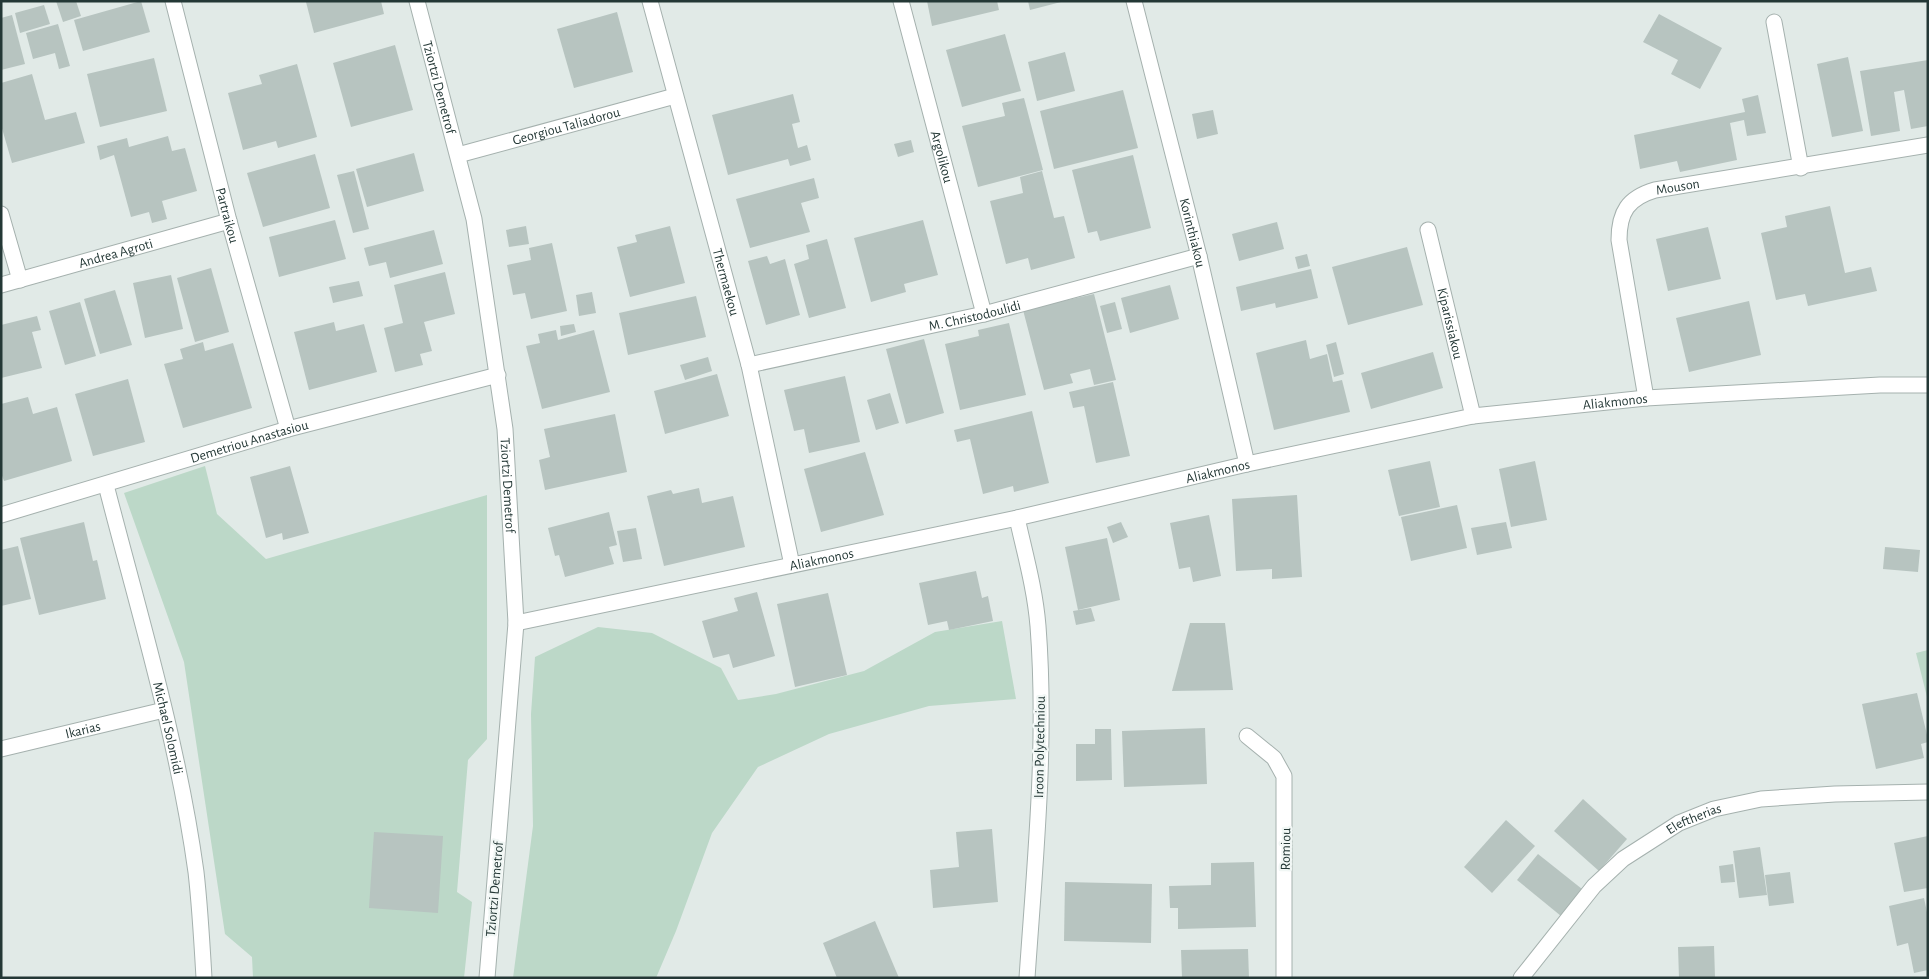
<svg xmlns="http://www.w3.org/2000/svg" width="1929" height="979" font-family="'Alegreya Sans',sans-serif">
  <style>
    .green { fill: #bcd8c8 }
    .building { fill: #b7c4c0 }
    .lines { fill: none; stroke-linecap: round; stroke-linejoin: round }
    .street-casing { stroke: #a5b1ae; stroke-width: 17 }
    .street { stroke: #fff; stroke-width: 15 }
    .labels { text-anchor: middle; stroke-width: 4.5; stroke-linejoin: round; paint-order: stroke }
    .street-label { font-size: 14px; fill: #243836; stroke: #f1f7f5 }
  </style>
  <rect width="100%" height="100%" fill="#e1eae7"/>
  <!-- green -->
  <g class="green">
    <path d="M205,466L217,514L266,559L487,495V739L468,760L457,892L472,902L464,978H253L252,957L225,934L184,662L124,493Z"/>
    <path d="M1002,621L1016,699L929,706L829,734L758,767L712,833L676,931L656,978H513L533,826L531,714L535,657L598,627L652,633L721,668L738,700L776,694L864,671L935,632Z"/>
    <path d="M1928,650V701L1916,653Z"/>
  </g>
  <!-- building -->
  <g class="building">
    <path d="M56,1H76L81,16L63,22Z"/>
    <path d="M141,1L150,32L83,51L74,20Z"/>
    <path d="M381,1L384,14L314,33L306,2Z"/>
    <path d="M927,1H997L999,10L932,26Z"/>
    <path d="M1028,1H1061V2L1030,10Z"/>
    <path d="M44,5L50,24L20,33L15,13Z"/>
    <path d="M617,12L633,72L574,88L557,29Z"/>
    <path d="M1659,14L1722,48L1700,89L1671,74L1678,60L1643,42Z"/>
    <path d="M12,15L25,64L1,70V18Z"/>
    <path d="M58,24L70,66L59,69L55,53L33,59L26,33Z"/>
    <path d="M1005,34L1021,91L962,107L946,50Z"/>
    <path d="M395,45L413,110L351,127L333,63Z"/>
    <path d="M1065,52L1075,91L1037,101L1028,62Z"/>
    <path d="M1848,57L1863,131L1832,137L1817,64Z"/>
    <path d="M154,58L167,111L100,127L87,74Z"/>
    <path d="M1928,60V126L1911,129L1904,90L1894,92L1900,131L1871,136L1860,71Z"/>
    <path d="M297,64L317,137L278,148L276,141L243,150L228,93L262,84L259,75Z"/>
    <path d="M32,74L45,120L76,112L85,143L12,163L1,125V83Z"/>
    <path d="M1123,90L1138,148L1054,169L1040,111Z"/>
    <path d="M793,94L800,122L792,124L798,148L807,145L811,160L790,166L788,159L728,175L712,115Z"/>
    <path d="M1758,95L1766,133L1747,136L1744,120L1730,123L1737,160L1680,172L1677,161L1640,169L1634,135L1745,112L1742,99Z"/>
    <path d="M1024,98L1043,170L978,187L962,126L1005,116L1002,103Z"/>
    <path d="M1213,110L1218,134L1197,139L1192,114Z"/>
    <path d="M168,136L172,151L185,148L197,191L162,201L167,219L152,223L149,212L131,217L114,155L100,160L97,146L127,138L129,147Z"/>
    <path d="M911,140L914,152L898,157L894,144Z"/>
    <path d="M414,153L424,191L367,207L356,169Z"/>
    <path d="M315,154L330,208L263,227L247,173Z"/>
    <path d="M1133,155L1151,228L1100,241L1097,231L1088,233L1072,170Z"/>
    <path d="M354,171L369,229L353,233L337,175Z"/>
    <path d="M1042,171L1054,218L1064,216L1075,258L1031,270L1028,258L1006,264L990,201L1023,193L1020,177Z"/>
    <path d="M814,178L819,198L801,203L810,232L750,248L736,199Z"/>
    <path d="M1830,206L1845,273L1871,267L1877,291L1808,306L1805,294L1776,300L1761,233L1787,227L1785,216Z"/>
    <path d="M335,220L346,259L279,277L269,237Z"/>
    <path d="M923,220L938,275L904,284L906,292L871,302L854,238Z"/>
    <path d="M1277,222L1284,249L1239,261L1232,234Z"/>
    <path d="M526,226L529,244L509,247L506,230Z"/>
    <path d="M670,226L685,283L630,297L617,247L637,242L635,235Z"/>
    <path d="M1708,227L1721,279L1668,291L1656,239Z"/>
    <path d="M434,230L443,264L390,278L386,262L369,266L364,248Z"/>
    <path d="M827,239L846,308L809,318L794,264L809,259L806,245Z"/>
    <path d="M552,243L567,311L531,319L525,293L513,295L507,265L531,260L529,248Z"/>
    <path d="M1407,247L1423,305L1348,325L1332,267Z"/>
    <path d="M1307,254L1310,266L1298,269L1295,257Z"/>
    <path d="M767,256L770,264L785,259L800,315L766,325L748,261Z"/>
    <path d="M211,268L229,332L195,342L177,278Z"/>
    <path d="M1311,269L1318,298L1276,308L1275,303L1241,311L1236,287Z"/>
    <path d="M445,272L455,314L424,322L432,351L420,354L423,365L395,372L384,328L403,323L394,285Z"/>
    <path d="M171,275L183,329L145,338L133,283Z"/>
    <path d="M359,281L363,296L333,303L329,287Z"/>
    <path d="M1170,285L1179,319L1130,333L1121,298Z"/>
    <path d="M115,290L132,345L100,354L84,299Z"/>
    <path d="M592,292L596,313L579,316L576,295Z"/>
    <path d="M1094,294L1116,380L1094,385L1090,369L1070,374L1073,383L1044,390L1023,310Z"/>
    <path d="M696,296L706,337L628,355L619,313Z"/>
    <path d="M1749,301L1761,355L1689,372L1676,318Z"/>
    <path d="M80,302L96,356L65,365L49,311Z"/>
    <path d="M1115,302L1122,329L1107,333L1100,306Z"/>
    <path d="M37,316L41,330L32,332L42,368L1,378V325Z"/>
    <path d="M334,322L336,331L364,324L377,372L309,390L294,332Z"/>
    <path d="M1009,323L1026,395L960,410L945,344L979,336L978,330Z"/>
    <path d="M574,324L576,332L561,336L560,326Z"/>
    <path d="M556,330L558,340L594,330L610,392L542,409L526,346L540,343L538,334Z"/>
    <path d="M924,339L944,413L906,424L886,349Z"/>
    <path d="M1306,340L1310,359L1327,354L1333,382L1342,380L1350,412L1274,430L1256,353Z"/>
    <path d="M203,342L205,351L233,343L252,408L183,428L164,364L183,359L180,349Z"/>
    <path d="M1336,342L1344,374L1334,377L1326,345Z"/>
    <path d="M1433,352L1443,388L1371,409L1361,373Z"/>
    <path d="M708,357L712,371L685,380L680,365Z"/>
    <path d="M717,374L729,416L665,434L654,391Z"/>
    <path d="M845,376L860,442L809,453L804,429L794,431L784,390Z"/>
    <path d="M128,379L145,442L93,456L75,394Z"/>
    <path d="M1113,382L1130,456L1096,463L1084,406L1073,408L1069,392Z"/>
    <path d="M890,393L899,423L876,430L867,400Z"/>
    <path d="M28,397L33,414L57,407L72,461L4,481L1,473V404Z"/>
    <path d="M1032,411L1049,483L1014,492L1013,486L983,494L970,439L957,442L954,430Z"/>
    <path d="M615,414L627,472L545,490L539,460L550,457L544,429Z"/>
    <path d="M865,452L884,515L821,532L804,469Z"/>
    <path d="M1430,461L1440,507L1399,516L1388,470Z"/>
    <path d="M1535,461L1547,520L1511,527L1499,469Z"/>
    <path d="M290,466L309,533L283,540L282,533L266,538L250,477Z"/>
    <path d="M699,488L702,503L733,496L745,547L664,566L647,496L671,490L673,494Z"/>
    <path d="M1297,495L1302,577L1272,579V569L1236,571L1232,499Z"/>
    <path d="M1457,505L1467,548L1411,561L1401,517Z"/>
    <path d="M609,512L617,545L609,547L614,564L565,577L559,555L555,556L548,528Z"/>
    <path d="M1209,515L1221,576L1193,582L1190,567L1179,569L1170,523Z"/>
    <path d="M84,522L93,561L97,560L106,599L39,615L20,538Z"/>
    <path d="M1121,522L1128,537L1113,543L1107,527Z"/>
    <path d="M1506,522L1512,548L1477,555L1471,528Z"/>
    <path d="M636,528L642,559L623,562L617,531Z"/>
    <path d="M1107,538L1120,600L1078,610L1065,547Z"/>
    <path d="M18,546L31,599L1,606V550Z"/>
    <path d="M1885,547L1920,550L1918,572L1883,569Z"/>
    <path d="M976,571L982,598L988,596L993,621L949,630L947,621L928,625L919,583Z"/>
    <path d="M757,592L775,656L733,668L729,654L713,658L702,621L738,611L734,598Z"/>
    <path d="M828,593L847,675L795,687L777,604Z"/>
    <path d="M1091,608L1095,621L1076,625L1073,611Z"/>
    <path d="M1190,623H1225L1233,690L1172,691Z"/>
    <path d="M1917,693L1928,739V742L1921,744L1924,758L1876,769L1862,704Z"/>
    <path d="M1205,728L1207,784L1124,787L1122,731Z"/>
    <path d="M1095,729H1111L1112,780L1076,781V744H1095Z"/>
    <path d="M1583,799L1627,839L1599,871L1554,831Z"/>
    <path d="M1506,820L1535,846L1492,893L1464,867Z"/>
    <path d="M992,829L998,902L933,908L930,870L959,867L956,832Z"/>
    <path d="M374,832L443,836L438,913L369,908Z"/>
    <path d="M1928,836V888L1904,892L1894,843Z"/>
    <path d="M1760,847L1767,895L1739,898L1733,851Z"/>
    <path d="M1538,854L1582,889L1561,916L1517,880Z"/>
    <path d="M1254,862L1256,927L1178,929V908H1170L1169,886L1211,885V863Z"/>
    <path d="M1733,864L1735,882L1721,883L1719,866Z"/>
    <path d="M1790,872L1794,903L1769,906L1765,875Z"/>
    <path d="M1065,882L1152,884L1151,943L1064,941Z"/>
    <path d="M1924,898L1928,917V970L1914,973L1908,943L1897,946L1889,906Z"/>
    <path d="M875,921L899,978H837L823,943Z"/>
    <path d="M1714,946L1715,978H1679L1678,947Z"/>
    <path d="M1248,949L1249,978H1182L1181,950Z"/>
  </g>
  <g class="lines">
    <defs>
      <g id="street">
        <path id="s1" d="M173,1L229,221L288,429"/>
        <path id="s2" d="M417,1L474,219L505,429L516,623L487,978"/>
        <path id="s3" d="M650,1L749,365L792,565"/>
        <path id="s4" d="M901,1L984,314"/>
        <path id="s5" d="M1134,1L1199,256L1247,464"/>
        <path d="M1774,22L1801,168"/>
        <path id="s6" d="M458,155L675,96"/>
        <path d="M1,214L20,280"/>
        <path id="s7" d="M1428,230L1473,416"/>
        <path id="s8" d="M1,285L229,221"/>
        <path id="s9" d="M749,365L984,314L1199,256"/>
        <path id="s10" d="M1646,398L1619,240C1619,212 1628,198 1655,190L1928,145"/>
        <path id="s11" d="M106,485C139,613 178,741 196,872C200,907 202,943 204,978"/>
        <path id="s12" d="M1,515L288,429L498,375"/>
        <path d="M1017,518C1025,554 1035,589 1038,626C1047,743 1035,861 1027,978"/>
        <path id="s13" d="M516,623L1017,518L1247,464L1473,416L1646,398L1880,385H1928"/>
        <path d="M1247,736L1274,758L1284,776V978"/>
        <path id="s14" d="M1,749L164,710"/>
        <path id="s15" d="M1521,978L1594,886L1623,859L1679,823L1714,809L1761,799L1835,794L1928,792"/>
      </g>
    </defs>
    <!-- street casing -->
    <use href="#street" class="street-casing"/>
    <!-- street -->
    <use href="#street" class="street"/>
  </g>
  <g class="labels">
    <!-- street labels -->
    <g class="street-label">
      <text dy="5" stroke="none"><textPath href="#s2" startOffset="89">Tziortzi Demetrof</textPath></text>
      <text dy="5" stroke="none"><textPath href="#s6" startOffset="112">Georgiou Taliadorou</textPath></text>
      <text dy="5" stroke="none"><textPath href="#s4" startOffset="161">Argolikou</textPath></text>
      <text dy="5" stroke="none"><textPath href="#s10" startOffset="251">Mouson</textPath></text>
      <text dy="5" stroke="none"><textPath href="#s1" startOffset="221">Partraikou</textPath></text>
      <text dy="5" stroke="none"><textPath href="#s5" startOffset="239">Korinthiakou</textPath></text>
      <text dy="5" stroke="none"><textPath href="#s8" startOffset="119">Andrea Agroti</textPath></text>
      <text dy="5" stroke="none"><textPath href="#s3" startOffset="291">Thermaekou</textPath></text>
      <text dy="5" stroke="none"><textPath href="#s9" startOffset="231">M. Christodoulidi</textPath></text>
      <text dy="5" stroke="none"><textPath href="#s7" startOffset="96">Kiparissiakou</textPath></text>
      <text dy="5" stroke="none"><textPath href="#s13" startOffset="1122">Aliakmonos</textPath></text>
      <text dy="5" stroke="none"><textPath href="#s12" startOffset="259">Demetriou Anastasiou</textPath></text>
      <text dy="5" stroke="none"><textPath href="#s13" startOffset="718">Aliakmonos</textPath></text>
      <text dy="5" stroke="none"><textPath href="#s2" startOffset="494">Tziortzi Demetrof</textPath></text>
      <text dy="5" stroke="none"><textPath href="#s13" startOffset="312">Aliakmonos</textPath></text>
      <text dy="5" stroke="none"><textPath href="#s14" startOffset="84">Ikarias</textPath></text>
      <text dy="5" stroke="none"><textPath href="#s11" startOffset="251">Michael Solomidi</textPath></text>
      <text transform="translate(1039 747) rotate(-89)" y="5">Iroon Polytechniou</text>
      <text dy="5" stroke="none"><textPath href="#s15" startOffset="239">Eleftherias</textPath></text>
      <text transform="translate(1285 849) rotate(-89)" y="5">Romiou</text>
      <text transform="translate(494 889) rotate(-85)" y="5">Tziortzi Demetrof</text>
    </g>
  </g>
  <!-- border -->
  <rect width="1929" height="979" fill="none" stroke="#243836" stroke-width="5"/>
</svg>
